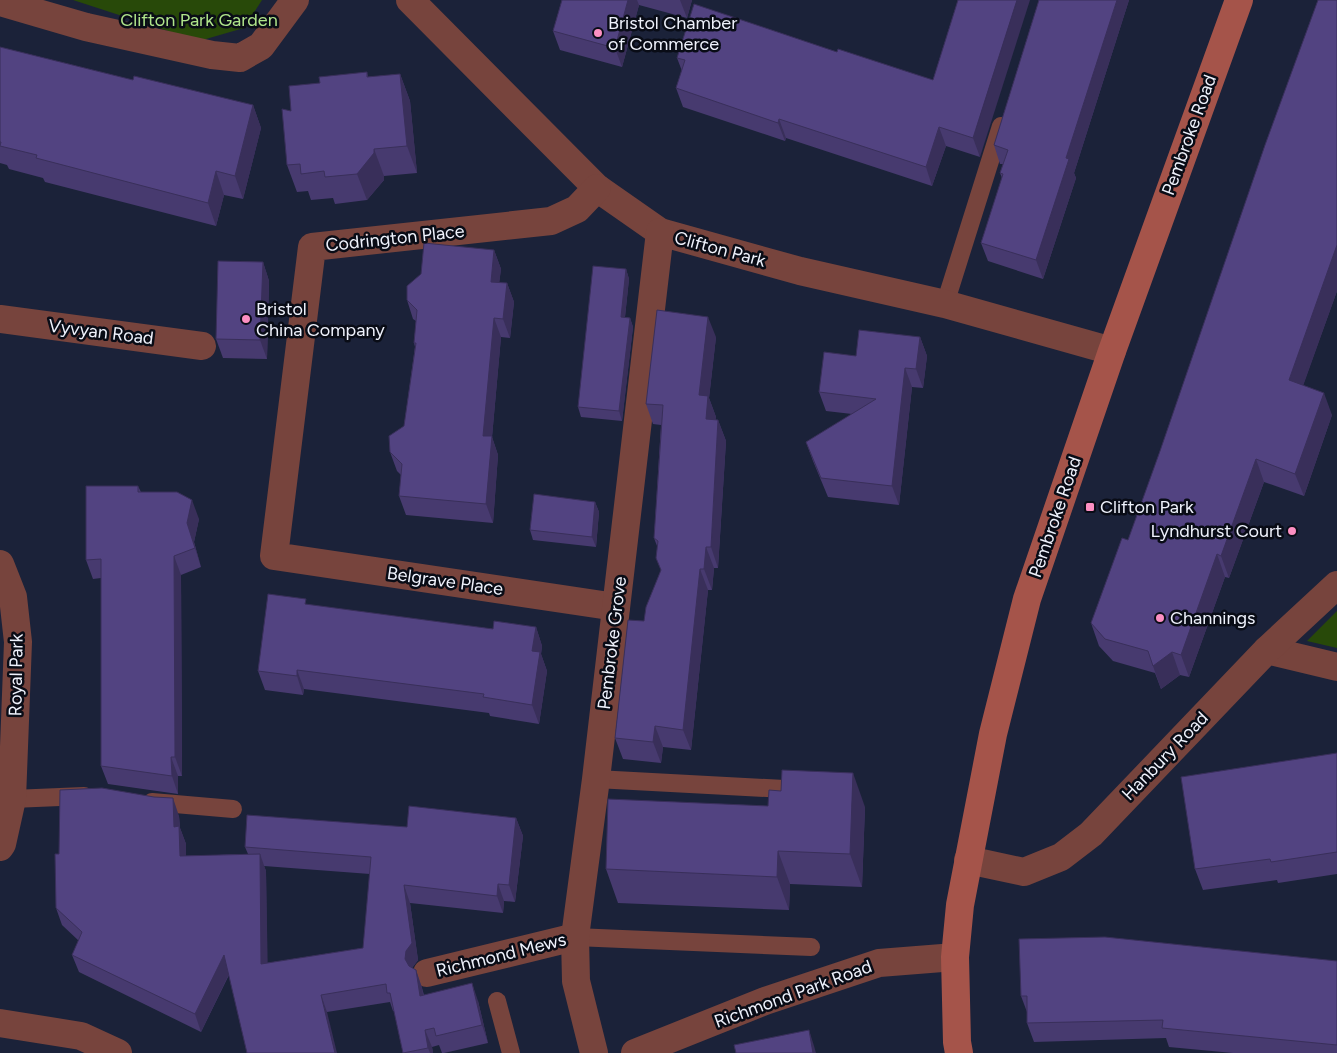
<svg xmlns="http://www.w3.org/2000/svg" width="1337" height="1053" font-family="Figtree,sans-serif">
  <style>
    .green { fill: #284909 }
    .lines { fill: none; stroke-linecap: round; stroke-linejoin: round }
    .service { stroke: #77443d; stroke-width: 18 }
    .minor { stroke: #77443d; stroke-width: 28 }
    .secondary { stroke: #a5544a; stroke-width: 28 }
    .wall { fill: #473a6f; fill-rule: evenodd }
    .shaded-wall { fill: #392f5a }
    .building { fill: #524381; stroke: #392f5a }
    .poi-dot { fill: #fc8fc2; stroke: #090c16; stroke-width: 2 }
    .labels { text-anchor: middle; stroke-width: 5; stroke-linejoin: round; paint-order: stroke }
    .park-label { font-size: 18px; fill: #b0e58b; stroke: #090c16 }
    .poi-label { font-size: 18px; fill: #eff2fc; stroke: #090c16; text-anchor: start }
    .street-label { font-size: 18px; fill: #eff2fc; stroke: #090c16 }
  </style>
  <rect width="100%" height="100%" fill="#1b2239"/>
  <!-- green -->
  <g class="green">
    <path d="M73,0H262L244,28L199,41Z"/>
    <path d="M1337,611V648L1307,641Z"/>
  </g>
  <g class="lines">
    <!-- service -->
    <g class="service">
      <path d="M945,304L1001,126"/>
      <path d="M596,779L803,790"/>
      <path d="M12,799L84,796"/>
      <path d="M152,802L233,809"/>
      <path d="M575,937L811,947"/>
      <path d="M497,1001L511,1053"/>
    </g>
    <!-- minor -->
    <g class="minor">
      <path d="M410,0L597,188L660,232L800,271L945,304L1112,351"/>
      <path d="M0,2L86,27L212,55L240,58L261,46L295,0"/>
      <path d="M597,188L577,209L551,221L312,247L274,556L616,607"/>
      <path d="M0,319L202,346"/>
      <path d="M0,564L13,597L18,642L12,799L2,844L0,847"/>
      <path d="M1267,650L1337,667"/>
      <path d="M968,860L1024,872L1061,857L1091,834L1267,650L1337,585"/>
      <path d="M427,973L575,937"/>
      <path d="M0,1023L81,1036L118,1053"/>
      <path d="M594,1053L576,981L575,937L596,779L660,232"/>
      <path d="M635,1053L765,1001L879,963L955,957"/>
    </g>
    <!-- secondary -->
    <path class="secondary" d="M959,1053L957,1042L955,957L960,905L993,734L1027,599L1112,351L1239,0"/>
  </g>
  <!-- wall -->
  <g class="wall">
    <path d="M562,0H692L687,18L639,5L622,67L560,50L553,31Z"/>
    <path d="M958,0L980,157L946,146L932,186L786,138L785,141L683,107L676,88L682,71L677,58L837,52L933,80Z"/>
    <path d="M1039,0H1129L1074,173L1076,178L1043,279L988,261L981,243L1002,178L1000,173L1003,164H1000L994,145Z"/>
    <path d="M1337,0V291L1303,385L1332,415L1304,496L1264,482L1229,578L1225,577L1189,677L1180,675L1161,689L1155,673L1113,661L1099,646L1091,623L1128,540Z"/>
    <path d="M0,47L133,80L253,105L261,128L243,199L224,195L216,226L45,182L43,178L9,169L7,165L0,163Z"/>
    <path d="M367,72L368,77L400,74L410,101L417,173L384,176V180L367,200L335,204L333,198L311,200L308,191L297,192L287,165L291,111L320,83Z"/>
    <path d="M494,250L501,269L499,283H507L514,302L510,338L501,337L492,437L498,455L493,523L406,515L399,496L401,475L397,471L390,452L404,426L415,347L414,343L416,321L413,319L407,300Z"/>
    <path d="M263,262L269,281L267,359L223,358L216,339Z"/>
    <path d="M626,269L629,279L625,317L630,318L633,327L622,421L581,417L578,407Z"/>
    <path d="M716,337L709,398L716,417L715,420H718L726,441L718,568H714L712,590H708L691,750L663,747L661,763L623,759L615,738L644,621L661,570L657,546L654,538L661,425L653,424L646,404Z"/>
    <path d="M920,337L927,356L923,388L912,387L899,505L828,497L813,461L806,442L852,414L826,411L819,392L856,356Z"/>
    <path d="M138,486L141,492L199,519L194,542L201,567L181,575L182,776H178V794L108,784L101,766V578L93,579L86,560Z"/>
    <path d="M595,502L599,512L596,547L533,540L530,530Z"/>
    <path d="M308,605L493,629L536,627L542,646L541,654L547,671L539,724L490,716L489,713L304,689L303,695L265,690L258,671Z"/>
    <path d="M1337,753V874L1278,883L1277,880L1203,890L1195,869Z"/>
    <path d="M154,797L179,816L180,828L186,844V856L248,854L245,847L407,827L516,818L523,836L515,902L504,901L503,913L410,903L418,960L412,968L416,970L422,988L424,995L478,1001L488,1043L444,1053H442L439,1045L432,1047L433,1053H403L394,1011H393L390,1002L327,1012L229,975L201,1032L79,972L72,955L79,941L62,925L56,908L59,854ZM264,866L370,874L363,948L267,963L266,871Z"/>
    <path d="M768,806L865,807L862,887L790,884L789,910L618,903L606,869Z"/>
    <path d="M1337,961V1053H1233L1169,1047L1166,1038L1034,1042L1027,1023V1012L1021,996Z"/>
  </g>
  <!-- shaded-wall -->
  <g class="shaded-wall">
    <path d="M628,0H637L639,5L622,67L615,48Z"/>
    <path d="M680,0H692L687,18Z"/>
    <path d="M1017,0H1030L980,157L973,138Z"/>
    <path d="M1117,0H1129L1074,173L1076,178L1043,279L1036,260L1066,158Z"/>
    <path d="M400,74L410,101L417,173L407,146Z"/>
    <path d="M253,105L261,128L243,199L235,176Z"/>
    <path d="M779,119L786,138L785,141L778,123Z"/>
    <path d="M939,127L946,146L932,186L926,167Z"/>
    <path d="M374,149L384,176V180L367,200L357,174Z"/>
    <path d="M216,171L224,195L216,226L208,203Z"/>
    <path d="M1337,245V291L1297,403L1289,380Z"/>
    <path d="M494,250L501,269L497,301L491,282Z"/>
    <path d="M263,262L269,281L267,359L260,340Z"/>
    <path d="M626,269L629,279L624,326L621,317Z"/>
    <path d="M507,283L514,302L510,338L503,319Z"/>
    <path d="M708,317L716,337L709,398L716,417L713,440L706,419L699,395Z"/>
    <path d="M494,318L501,337L492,437L498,455L493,523L486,504L483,436Z"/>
    <path d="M630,318L633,327L622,421L619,411Z"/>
    <path d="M920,337L927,356L923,388L916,369Z"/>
    <path d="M905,368L912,387L899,505L892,486Z"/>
    <path d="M1324,393L1332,415L1304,496L1295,474Z"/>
    <path d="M718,420L726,441L718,568L711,547Z"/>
    <path d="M1256,459L1264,482L1229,578L1221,556Z"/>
    <path d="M192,500L199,519L194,542L201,567L187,523Z"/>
    <path d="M595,502L599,512L596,547L592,537Z"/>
    <path d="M706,547L714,568L712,590L704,569Z"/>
    <path d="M1217,554L1225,577L1189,677L1181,655Z"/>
    <path d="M174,556L181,575L182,776L175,757Z"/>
    <path d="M700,569L708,590L691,750L683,730Z"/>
    <path d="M536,627L542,646L541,654L547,671L539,724L532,705V651Z"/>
    <path d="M1172,652L1180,675L1161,689L1153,666Z"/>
    <path d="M297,670L304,689L303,695L297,676Z"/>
    <path d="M655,726L663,747L661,763L653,742Z"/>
    <path d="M171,757L178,776V794L172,776Z"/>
    <path d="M853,773L865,807L862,887L850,854Z"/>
    <path d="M173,798L179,816L180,828L186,844V874L180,856L174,827Z"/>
    <path d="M516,818L523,836L515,902L509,885Z"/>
    <path d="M778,851L790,884L789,910L777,877Z"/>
    <path d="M260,854L266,871L268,981L261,964Z"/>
    <path d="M498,884L504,901L503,913L497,896Z"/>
    <path d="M404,885L410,903L418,960L412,968V976L405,959Z"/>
    <path d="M224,955L230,972L201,1032L195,1014Z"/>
    <path d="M416,970L422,988L426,1013L420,996Z"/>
    <path d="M472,983L478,1001L488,1043L482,1025Z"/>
    <path d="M321,995L327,1012L337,1053H335Z"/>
    <path d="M425,1030L432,1047L433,1053H430L428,1048Z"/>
    <path d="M809,1030L814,1046L816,1053H813Z"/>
  </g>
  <!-- building -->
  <g class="building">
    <path d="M562,0H628L615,48L553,31Z"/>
    <path d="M958,0H1017L973,138L939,127L926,167L779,119L778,123L676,88L685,60L677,58L694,4L837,52L838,49L933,80Z"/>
    <path d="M1039,0H1117L1066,158L1069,159L1036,260L981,243L1003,174L1000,173L1008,150L994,145Z"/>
    <path d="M1318,0H1337V245L1289,380L1324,393L1295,474L1256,459L1221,556L1217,554L1181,655L1172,652L1153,666L1148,651L1105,639L1091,623L1122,538L1128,540L1160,451L1265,145Z"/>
    <path d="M0,47L133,80L134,76L253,105L235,176L216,171L208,203L36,158L37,155L0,146L1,142H0Z"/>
    <path d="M367,72V77L400,74L407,146L374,149V153L357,174L325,177L324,171L301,174L300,164L287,165L282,109L291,111L289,86L320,83L319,77Z"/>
    <path d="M424,243L494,250L491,282L507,283L503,319L494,318L483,436H492L486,504L399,496L402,464L390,452L389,436L404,426L416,343H414L417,310L407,300V286L421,274Z"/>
    <path d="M218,261L263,262L260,340L216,339Z"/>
    <path d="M593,266L626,269L621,317L630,318L619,411L578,407Z"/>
    <path d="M657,310L708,317L699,395L708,396L706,419L718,420L711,547H706L704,569H700L683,730L655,726L653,742L615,738L628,620L644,621L646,607L661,570L656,558L658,541L654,538L663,405L646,404Z"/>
    <path d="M859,330L920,337L916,369L905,368L892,486L821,478L806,442L876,399L819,392L824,352L856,356Z"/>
    <path d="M86,486H138V492H177L192,500L187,523L195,548L174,556L175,757H171L172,776L101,766V559L86,560Z"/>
    <path d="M534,494L595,502L592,537L530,530Z"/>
    <path d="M268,594L306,599L305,604L493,629L494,621L536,627L532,651L540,652L532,705L483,697L484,694L297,670V676L258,671Z"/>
    <path d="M1337,753V852L1271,862L1270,859L1195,869L1181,777Z"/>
    <path d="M782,770L853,773L850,854L778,851L777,877L606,869L608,799L768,806L769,790L781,791Z"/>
    <path d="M102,788L154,797L173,798L174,827L179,826L180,856L260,854L261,964L363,948L371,857L245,847L247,815L407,827L409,806L516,818L509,885L498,884L497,896L404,885L412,943L406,951L405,959L409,966L416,970L420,996L472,983L482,1025L436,1036L434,1028L425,1030L428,1048L403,1053L390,993H387L386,984L321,995L335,1053H247L224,955L195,1014L72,955L82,932L56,908L55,854H59L60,790Z"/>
    <path d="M1105,937L1337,961V1045L1162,1028L1163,1020L1027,1023V996H1021L1019,939Z"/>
    <path d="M809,1030L813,1053H736L734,1045Z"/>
  </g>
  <!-- markers -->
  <g class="poi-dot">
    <circle cx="598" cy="33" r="5"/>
    <circle cx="246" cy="319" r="5"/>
    <rect x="1085" y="502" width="10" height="10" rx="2.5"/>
    <circle cx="1292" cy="531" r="5"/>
    <circle cx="1160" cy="618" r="5"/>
  </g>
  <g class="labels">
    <!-- park labels -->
    <g class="park-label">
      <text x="199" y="26">Clifton Park Garden</text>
    </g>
    <!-- poi labels -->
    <g class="poi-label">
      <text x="608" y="29">Bristol Chamber<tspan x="608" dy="21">of Commerce</tspan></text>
      <text x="256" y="315">Bristol<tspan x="256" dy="21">China Company</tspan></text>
      <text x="1100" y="513">Clifton Park</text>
      <text x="1282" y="537" text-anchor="end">Lyndhurst Court</text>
      <text x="1170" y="624">Channings</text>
    </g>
    <!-- street labels -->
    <g class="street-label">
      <text transform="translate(1189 135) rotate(-70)" y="6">Pembroke Road</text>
      <text transform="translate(395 238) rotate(-6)" y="6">Codrington Place</text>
      <text transform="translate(720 249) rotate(15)" y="6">Clifton Park</text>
      <text transform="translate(101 332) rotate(7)" y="6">Vyvyan Road</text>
      <text transform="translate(1055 517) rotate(-71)" y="6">Pembroke Road</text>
      <text transform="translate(445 581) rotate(8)" y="6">Belgrave Place</text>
      <text transform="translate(612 643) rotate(-83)" y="6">Pembroke Grove</text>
      <text transform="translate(16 675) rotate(-89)" y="6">Royal Park</text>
      <text transform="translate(1165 756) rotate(-46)" y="6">Hanbury Road</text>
      <text transform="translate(501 955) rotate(-14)" y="6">Richmond Mews</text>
      <text transform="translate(793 994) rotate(-20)" y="6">Richmond Park Road</text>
    </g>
  </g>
</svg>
